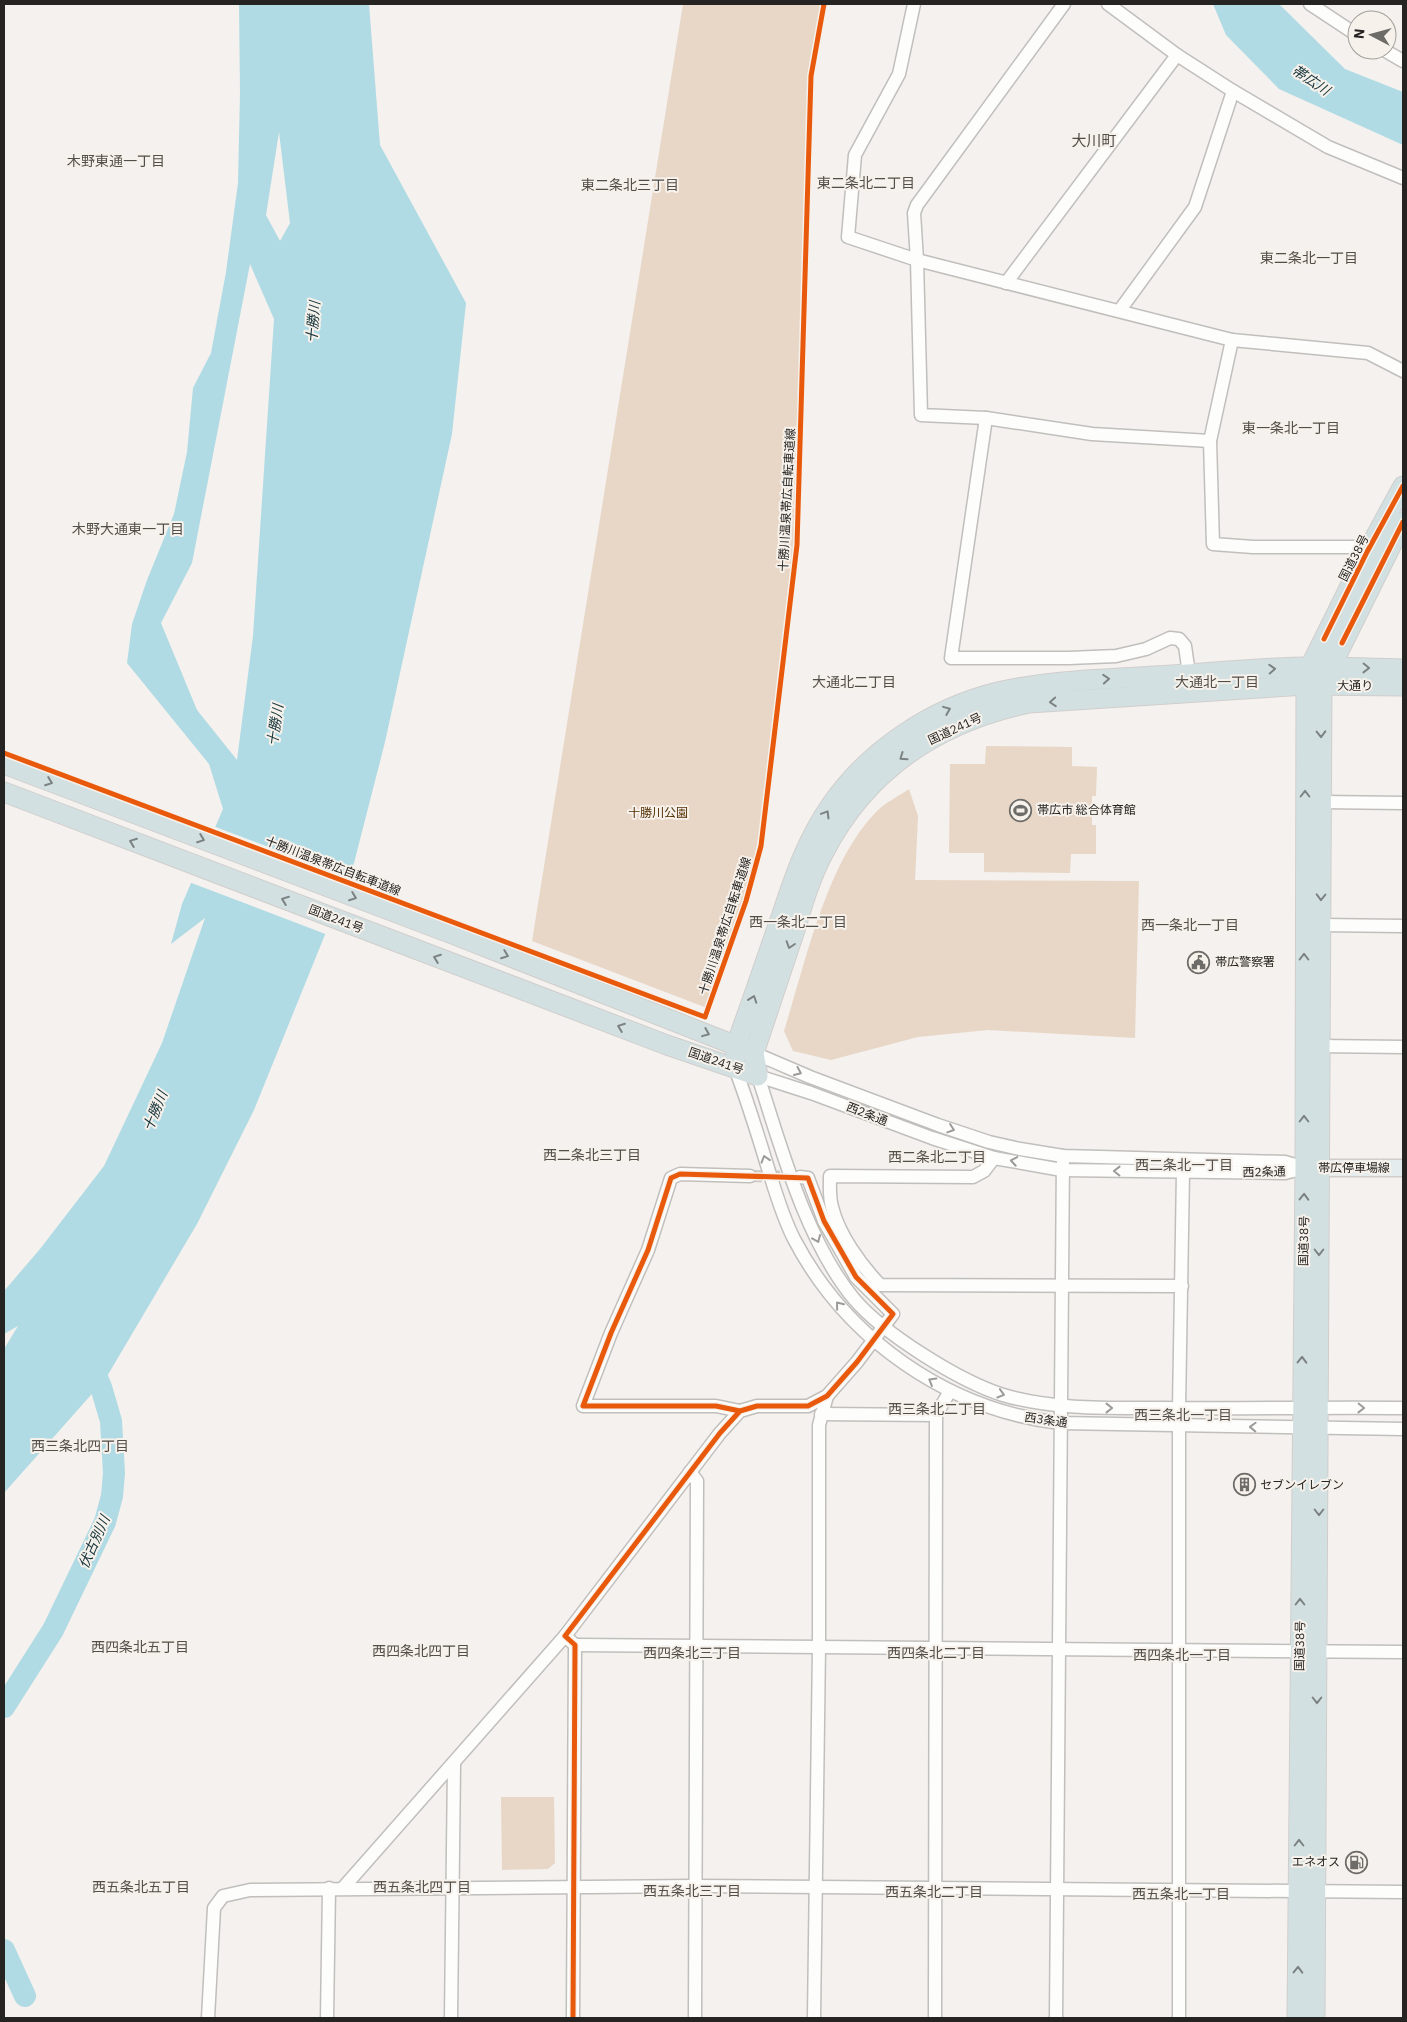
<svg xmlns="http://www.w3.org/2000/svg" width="1407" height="2022" font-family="'IBM Plex Sans','Noto Sans JP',sans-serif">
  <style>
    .green { fill: #e8d7c6 }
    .water { fill: #b0dbe4; fill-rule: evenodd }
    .pier { fill: #f4f1ee }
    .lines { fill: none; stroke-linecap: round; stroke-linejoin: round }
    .river { stroke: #b0dbe4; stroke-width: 22 }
    .minor-tunnel { stroke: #cbc8c5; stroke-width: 12; stroke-dasharray: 12 6; stroke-linecap: butt }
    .minor-casing { stroke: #c1bfbc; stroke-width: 15 }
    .major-casing { stroke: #d0cecc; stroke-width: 19 }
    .highway-casing { stroke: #d0cecc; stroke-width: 21 }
    .minor { stroke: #fdfdfc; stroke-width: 12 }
    .major { stroke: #e4eced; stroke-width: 16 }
    .highway { stroke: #d3e0e2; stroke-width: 19 }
    .cycleway-casing { stroke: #f7f1eb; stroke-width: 8 }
    .cycleway { stroke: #e8590c; stroke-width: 5 }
    .oneway { stroke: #7c8282 }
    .oneway2 { stroke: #9c9b9a }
    .labels { text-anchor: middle; stroke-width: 4; stroke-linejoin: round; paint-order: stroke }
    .street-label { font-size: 12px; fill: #262422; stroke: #f7f1eb }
    .poi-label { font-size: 12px; fill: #262422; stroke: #f7f1eb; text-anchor: start }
    .park-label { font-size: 12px; fill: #522f00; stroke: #f7f1eb }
    .water-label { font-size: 14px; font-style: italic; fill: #16353c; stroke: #f7f1eb }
    .neighbourhood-label { font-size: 14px; fill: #524e49; stroke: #f7f1eb }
    .quarter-label { font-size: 15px; fill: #524e49; stroke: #f7f1eb }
  </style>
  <rect width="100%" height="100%" fill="#f4f1ee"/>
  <!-- green -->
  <g class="green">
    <path d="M683,4H824L811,76L797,545L758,840L747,890L707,1008L532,941Z"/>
    <path d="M986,746L1072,747V766L1097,767L1096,796H1092V825H1096V854H1071L1070,873L984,872V853H949L950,764H985Z"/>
    <path d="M909,789L918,816L915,880L1139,881L1135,1038L988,1030L918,1037L831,1060L793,1051L784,1031C805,964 826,864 875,813C884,803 899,796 909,789Z"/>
    <path d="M501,1797H554L555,1863L548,1869L502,1870Z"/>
  </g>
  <!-- water -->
  <g class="water">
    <path d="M239,4H369L380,145L466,303L452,434L385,742L354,863L254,1110L197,1224L106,1378L4,1493V1349L18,1326L4,1334V1291L40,1249L104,1166L162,1043L205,918L171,944L182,904L223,809L209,764L127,663L132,624L147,580L174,514L187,452L193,388L211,353L226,272L238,183L240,93ZM279,132L290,223L280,241L266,215ZM250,264L274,319L253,636L237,760L197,710L161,623L192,563Z"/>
    <path d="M1213,4H1279L1345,69L1403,92V145L1279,89L1226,35Z"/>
  </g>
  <!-- pier -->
  <path class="pier" d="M213,826L351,878L328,935L189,882Z"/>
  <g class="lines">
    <!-- river -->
    <g class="river">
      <path d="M4,1707L53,1630L105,1522L112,1496L114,1473L111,1421L101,1387L88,1357"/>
      <path d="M4,1950L25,1996"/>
    </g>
    <!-- minor-tunnel -->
    <path class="minor-tunnel" d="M750,1176L800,1177"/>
    <defs>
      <g id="minor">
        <path d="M914,4L899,74L855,155L848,237L917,260L1232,340L1368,353L1403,371"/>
        <path d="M1064,4L917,205L914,213L917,260L921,415L986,418L1092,434L1210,441"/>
        <path d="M1108,4L1177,55L1233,91L1328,147L1403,178"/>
        <path d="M1310,4L1357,35"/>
        <path d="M1384,50L1403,61"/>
        <path d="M1006,283L1177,55"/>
        <path d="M1120,310L1195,207L1233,91"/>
        <path d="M1232,340L1210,441L1213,544L1253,547H1354L1367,552"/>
        <path d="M986,418L951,658H1069L1116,656L1146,649L1170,638L1179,639L1185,646L1189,674"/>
        <path d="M1322,802L1403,803"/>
        <path d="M1320,925L1403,926"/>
        <path d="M1318,1046L1403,1047"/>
        <path d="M754,1053L810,1077L938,1125L989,1142L1020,1149L1063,1156L1285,1162L1305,1168"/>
        <path d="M735,1068C747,1100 757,1132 767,1165C775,1190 782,1216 794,1239C846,1339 948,1410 1060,1423L1403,1429"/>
        <path d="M758,1076C781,1147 806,1241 854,1299C884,1334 959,1381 1003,1395C1054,1410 1110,1408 1163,1408C1243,1409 1323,1407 1403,1408"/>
        <path d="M758,1076L811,1093L932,1138L994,1158L1062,1170L1285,1173L1305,1168"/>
        <path d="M994,1158L984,1171L973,1177L830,1176C830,1185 829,1197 832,1207C839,1235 860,1264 880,1285L1182,1286"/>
        <path d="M740,1411L716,1406H583L611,1333L648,1250L671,1178L680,1174L750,1176"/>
        <path d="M821,1414L936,1415"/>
        <path d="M690,1472L697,1481L695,2018"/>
        <path d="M575,1645L1403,1652"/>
        <path d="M343,1888L565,1636"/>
        <path d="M208,2018L214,1908L223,1896L250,1890L697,1886L1403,1892"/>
        <path d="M327,2018L329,1888"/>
        <path d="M451,2018L454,1765"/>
        <path d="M573,2018L575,1645L565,1636L720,1433L740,1411L757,1406H808L827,1396L857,1362L893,1314L856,1277L824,1221L808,1178L800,1177"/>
        <path d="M814,2018L819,1646V1425L827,1396"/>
        <path d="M935,2018L936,1415L950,1391"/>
        <path d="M1056,2018L1063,1156"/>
        <path d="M1179,2018V1408L1183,1172"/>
      </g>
      <path id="major" d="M1308,1168H1403"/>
      <g id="highway">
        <path d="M4,764L455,935L747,1050"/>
        <path d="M4,792L667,1045L758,1076L754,1053C768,1012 781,971 795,930C803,903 811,876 824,852C867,769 939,722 1029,703L1306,685L1403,686"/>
        <path d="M735,1068L736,1045C752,1002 766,959 781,917C794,878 807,839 831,805C869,750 932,708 998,692C1054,679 1114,679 1172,675C1218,672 1265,667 1311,667C1342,667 1373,668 1403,669"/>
        <path d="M1297,2018L1305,1168L1306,685L1310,667L1367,552L1403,486"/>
        <path d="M1315,2018L1322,685L1403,522"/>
      </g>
    </defs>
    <!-- minor casing -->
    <use href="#minor" class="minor-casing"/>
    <!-- major casing -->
    <use href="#major" class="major-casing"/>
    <!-- highway casing -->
    <use href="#highway" class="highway-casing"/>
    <!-- minor -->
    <use href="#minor" class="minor"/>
    <!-- major -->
    <use href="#major" class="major"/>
    <!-- highway -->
    <use href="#highway" class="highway"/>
    <defs>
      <g id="cycleway">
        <path d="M1324,639L1367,552L1403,486"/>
        <path d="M1342,643L1403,522"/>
        <path d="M4,753L705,1017L746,901L761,846L797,545L811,76L824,4"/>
        <path d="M573,2018L575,1645L565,1636L720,1433L740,1411L757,1406H808L827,1396L857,1362L893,1314L856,1277L824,1221L808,1178L680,1174L671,1178L648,1250L611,1333L583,1406H716L740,1411"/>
      </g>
    </defs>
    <!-- cycleway casing -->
    <use href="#cycleway" class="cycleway-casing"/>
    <!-- cycleway -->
    <use href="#cycleway" class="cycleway"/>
  </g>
  <!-- one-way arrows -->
  <defs><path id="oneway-chevron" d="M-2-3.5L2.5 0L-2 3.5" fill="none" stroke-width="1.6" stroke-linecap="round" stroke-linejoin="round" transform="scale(1.25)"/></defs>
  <g class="oneway">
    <use href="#oneway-chevron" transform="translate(1366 668) rotate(1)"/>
    <use href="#oneway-chevron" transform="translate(1272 669) rotate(-3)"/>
    <use href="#oneway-chevron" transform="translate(1106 679) rotate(-4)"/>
    <use href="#oneway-chevron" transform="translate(1053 702) rotate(176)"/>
    <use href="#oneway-chevron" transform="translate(947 710) rotate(-22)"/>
    <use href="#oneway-chevron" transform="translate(1321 734) rotate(89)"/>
    <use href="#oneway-chevron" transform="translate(903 757) rotate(145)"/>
    <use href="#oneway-chevron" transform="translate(49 782) rotate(21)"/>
    <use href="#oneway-chevron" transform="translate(1305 794) rotate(-90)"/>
    <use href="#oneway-chevron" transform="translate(826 814) rotate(-59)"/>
    <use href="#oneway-chevron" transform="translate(201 839) rotate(21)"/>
    <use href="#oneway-chevron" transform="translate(133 842) rotate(-159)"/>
    <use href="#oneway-chevron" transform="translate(353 897) rotate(21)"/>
    <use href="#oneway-chevron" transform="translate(1321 897) rotate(91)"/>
    <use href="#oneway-chevron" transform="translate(285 900) rotate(-159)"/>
    <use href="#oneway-chevron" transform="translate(790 945) rotate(108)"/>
    <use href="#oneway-chevron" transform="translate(505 955) rotate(21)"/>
    <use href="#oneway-chevron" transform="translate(1304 957) rotate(-90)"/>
    <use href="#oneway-chevron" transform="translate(437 958) rotate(-159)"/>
    <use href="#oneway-chevron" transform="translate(753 999) rotate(-71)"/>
    <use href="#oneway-chevron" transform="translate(621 1027) rotate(-159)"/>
    <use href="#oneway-chevron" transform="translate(706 1033) rotate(22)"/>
    <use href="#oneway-chevron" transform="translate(1304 1119) rotate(-90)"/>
    <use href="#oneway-chevron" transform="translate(1304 1197) rotate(-89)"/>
    <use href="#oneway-chevron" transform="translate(1319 1252) rotate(90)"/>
    <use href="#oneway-chevron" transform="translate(1302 1360) rotate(-89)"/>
    <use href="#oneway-chevron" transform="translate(1319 1512) rotate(90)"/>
    <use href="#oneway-chevron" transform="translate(1300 1602) rotate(-90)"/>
    <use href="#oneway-chevron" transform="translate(1317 1700) rotate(90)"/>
    <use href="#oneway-chevron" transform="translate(1299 1843) rotate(-90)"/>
    <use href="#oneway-chevron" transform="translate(1298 1970) rotate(-89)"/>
  </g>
  <g class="oneway2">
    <use href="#oneway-chevron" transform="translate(798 1072) rotate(24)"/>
    <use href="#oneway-chevron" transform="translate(951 1129) rotate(19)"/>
    <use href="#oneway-chevron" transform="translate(765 1159) rotate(-107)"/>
    <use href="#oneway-chevron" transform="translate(1014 1161) rotate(-170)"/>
    <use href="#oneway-chevron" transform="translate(1117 1171) rotate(-179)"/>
    <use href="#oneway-chevron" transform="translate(817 1239) rotate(67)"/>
    <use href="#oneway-chevron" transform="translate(839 1305) rotate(-128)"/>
    <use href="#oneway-chevron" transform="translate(932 1381) rotate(-149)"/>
    <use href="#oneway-chevron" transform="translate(1001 1394) rotate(17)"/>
    <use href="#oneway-chevron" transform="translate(1109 1408)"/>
    <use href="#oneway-chevron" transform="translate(1361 1408) rotate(1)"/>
    <use href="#oneway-chevron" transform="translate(1253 1427) rotate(-178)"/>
  </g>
  <!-- icons -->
  <defs>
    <symbol id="stadium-ring" viewBox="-11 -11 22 22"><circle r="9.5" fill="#f7f1eb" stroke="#6e6c69" stroke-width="1.5"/><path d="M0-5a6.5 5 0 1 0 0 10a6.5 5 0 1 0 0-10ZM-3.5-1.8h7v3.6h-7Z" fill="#6e6c69"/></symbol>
    <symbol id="civic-ring" viewBox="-11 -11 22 22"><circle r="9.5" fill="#f7f1eb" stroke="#6e6c69" stroke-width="1.5"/><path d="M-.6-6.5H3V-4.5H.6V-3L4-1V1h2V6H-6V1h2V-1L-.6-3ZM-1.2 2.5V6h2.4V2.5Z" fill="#6e6c69"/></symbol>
    <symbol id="building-ring" viewBox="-11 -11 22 22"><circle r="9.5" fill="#f7f1eb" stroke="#6e6c69" stroke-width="1.5"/><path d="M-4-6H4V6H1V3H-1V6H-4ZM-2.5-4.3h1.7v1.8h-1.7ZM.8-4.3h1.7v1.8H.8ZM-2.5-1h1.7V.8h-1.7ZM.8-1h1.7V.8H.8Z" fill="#6e6c69"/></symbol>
    <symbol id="fuel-ring" viewBox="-11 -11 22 22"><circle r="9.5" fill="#f7f1eb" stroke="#6e6c69" stroke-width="1.5"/><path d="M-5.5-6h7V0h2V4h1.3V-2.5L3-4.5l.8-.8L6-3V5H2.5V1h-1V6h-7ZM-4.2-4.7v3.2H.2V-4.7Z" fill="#6e6c69"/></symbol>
  </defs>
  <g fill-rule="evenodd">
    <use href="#stadium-ring" x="1008" y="798" width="25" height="25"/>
    <use href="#civic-ring" x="1186" y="950" width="25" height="25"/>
    <use href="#building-ring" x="1232" y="1472" width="25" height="25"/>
    <use href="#fuel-ring" x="1344" y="1850" width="25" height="25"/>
  </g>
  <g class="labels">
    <!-- street labels -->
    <g class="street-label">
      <text transform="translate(787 500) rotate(-87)" y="4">十勝川温泉帯広自転車道線</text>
      <text transform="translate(1354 558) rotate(-63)" y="4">国道38号</text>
      <text x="1355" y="690">大通り</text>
      <text transform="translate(955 729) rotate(-25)" y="4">国道241号</text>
      <text transform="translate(333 866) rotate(21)" y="4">十勝川温泉帯広自転車道線</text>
      <text transform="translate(336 919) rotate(21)" y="4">国道241号</text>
      <text transform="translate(725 926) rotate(-72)" y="4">十勝川温泉帯広自転車道線</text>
      <text transform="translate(716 1061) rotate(19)" y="4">国道241号</text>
      <text transform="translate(867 1114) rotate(21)" y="4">西2条通</text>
      <text x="1354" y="1172">帯広停車場線</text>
      <text transform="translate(1264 1172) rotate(-1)" y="4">西2条通</text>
      <text transform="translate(1304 1241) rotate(-89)" y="4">国道38号</text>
      <text transform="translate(1046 1420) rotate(8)" y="4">西3条通</text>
      <text transform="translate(1300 1646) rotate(-89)" y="4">国道38号</text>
    </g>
    <!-- poi labels -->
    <g class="poi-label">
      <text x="1037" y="814">帯広市 総合体育館</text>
      <text x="1215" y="966">帯広警察署</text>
      <text x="1260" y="1489">セブンイレブン</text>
      <text x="1340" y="1866" text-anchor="end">エネオス</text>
    </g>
    <!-- park labels -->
    <g class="park-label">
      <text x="658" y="817">十勝川公園</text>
    </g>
    <!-- water labels -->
    <g class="water-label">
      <text transform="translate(1311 80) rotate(34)" y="5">帯広川</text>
      <text transform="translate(313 322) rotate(-85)" y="5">十勝川</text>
      <text transform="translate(275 725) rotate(-82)" y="5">十勝川</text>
      <text transform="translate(155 1111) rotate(-68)" y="5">十勝川</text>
      <text transform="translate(94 1542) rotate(-66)" y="5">伏古別川</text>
    </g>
    <!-- neighbourhood labels -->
    <g class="neighbourhood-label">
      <text x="116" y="166">木野東通一丁目</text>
      <text x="866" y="188">東二条北二丁目</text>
      <text x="630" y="190">東二条北三丁目</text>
      <text x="1309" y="263">東二条北一丁目</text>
      <text x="1291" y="433">東一条北一丁目</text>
      <text x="128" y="534">木野大通東一丁目</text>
      <text x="854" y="687">大通北二丁目</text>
      <text x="1217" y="687">大通北一丁目</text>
      <text x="798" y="927">西一条北二丁目</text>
      <text x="1190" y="930">西一条北一丁目</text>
      <text x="592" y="1160">西二条北三丁目</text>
      <text x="937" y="1162">西二条北二丁目</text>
      <text x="1184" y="1170">西二条北一丁目</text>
      <text x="937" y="1414">西三条北二丁目</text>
      <text x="1183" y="1420">西三条北一丁目</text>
      <text x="80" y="1451">西三条北四丁目</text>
      <text x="140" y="1652">西四条北五丁目</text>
      <text x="421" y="1656">西四条北四丁目</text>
      <text x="692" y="1658">西四条北三丁目</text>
      <text x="936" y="1658">西四条北二丁目</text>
      <text x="1182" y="1660">西四条北一丁目</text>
      <text x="141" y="1892">西五条北五丁目</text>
      <text x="422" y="1892">西五条北四丁目</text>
      <text x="692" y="1896">西五条北三丁目</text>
      <text x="934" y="1897">西五条北二丁目</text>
      <text x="1181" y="1899">西五条北一丁目</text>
    </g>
    <!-- quarter labels -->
    <g class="quarter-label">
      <text x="1094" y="146">大川町</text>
    </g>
  </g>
  <!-- border -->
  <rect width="1407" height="2022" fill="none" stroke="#262422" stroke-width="10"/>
  <!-- north arrow -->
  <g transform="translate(1372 35) rotate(276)"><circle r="24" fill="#f7f1eb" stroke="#a39f9b"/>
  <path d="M0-4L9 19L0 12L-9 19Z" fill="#6e6c69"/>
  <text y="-8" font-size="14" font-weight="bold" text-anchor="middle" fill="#262422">N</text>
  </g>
</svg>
